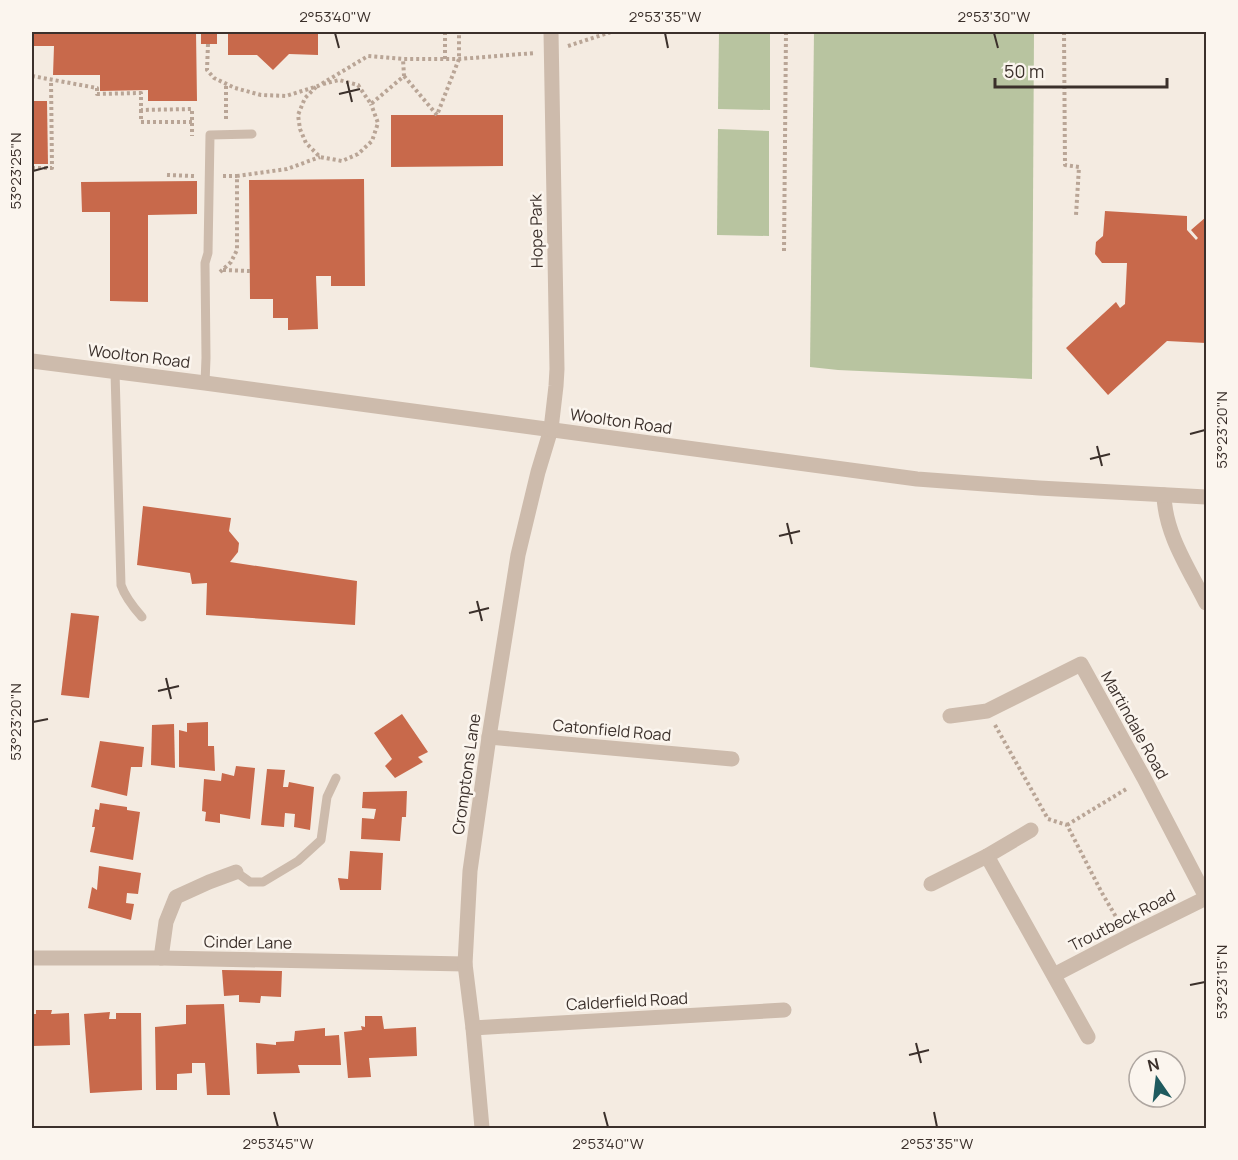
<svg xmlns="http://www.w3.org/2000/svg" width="1238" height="1160" font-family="Manrope,sans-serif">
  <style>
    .green { fill: #b8c4a0 }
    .building { fill: #c8694b }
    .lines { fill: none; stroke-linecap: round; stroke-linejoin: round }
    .path { stroke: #b9a596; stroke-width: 4; stroke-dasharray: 3 3; stroke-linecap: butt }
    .service { stroke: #cdbbac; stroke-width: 9 }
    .minor { stroke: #cdbbac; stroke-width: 15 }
    .tertiary { stroke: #cdbbac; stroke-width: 15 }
    .ticks { fill: none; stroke: #3b302b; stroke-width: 2 }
    .labels { text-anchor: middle; stroke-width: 5; stroke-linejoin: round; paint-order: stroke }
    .street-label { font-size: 16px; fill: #3b302b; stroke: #fbf5ee }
    .neatline { fill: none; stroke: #3b302b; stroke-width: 2 }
    .ticks-label { font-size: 15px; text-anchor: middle; fill: #3b302b }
  </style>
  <rect width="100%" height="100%" fill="#f4ebe1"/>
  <!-- green -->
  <g class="green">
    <path d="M719,32H770V110L718,109Z"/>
    <path d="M814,32H1034L1032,379L838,370L810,367Z"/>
    <path d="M718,129L769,131V236L717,235Z"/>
  </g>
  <!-- building -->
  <g class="building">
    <path d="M32,32H196L197,101H148V90L100,91V75H53L54,46H32Z"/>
    <rect x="201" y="32" width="16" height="12"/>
    <path d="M228,32H318V55L289,54L273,70L257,55H228Z"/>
    <path d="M32,101H47L48,164H32Z"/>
    <path d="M391,115H503V166L391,167Z"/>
    <path d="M364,179L365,286H331V276H316L318,329L288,330V318H273V299H250L249,180Z"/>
    <path d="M197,181V214L148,215V302L110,301V212H82L81,182Z"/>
    <path d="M1105,211L1187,216V230L1196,240L1198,238L1191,230L1206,217V343L1167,341L1108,395L1066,348L1116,302L1120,308L1125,304L1127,263H1102L1095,254L1096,242L1103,236Z"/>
    <path d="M143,506L231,518L229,531L239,543L238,552L230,562L357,581L355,625L206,615L207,583L192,584L190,573L137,565Z"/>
    <path d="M71,613L99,616L89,698L61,695Z"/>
    <path d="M402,714L428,752L418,757L423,762L395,778L385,766L392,759L374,733Z"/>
    <path d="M208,722V746H214L215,771L179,767V730L187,732V723Z"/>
    <path d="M174,724L175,768L151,765L152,725Z"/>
    <path d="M100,741L144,747L142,767H131L127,796L91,787Z"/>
    <path d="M236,766L255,768L250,819L220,814V823L205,821L206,812L202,811L204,779L221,781L222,773L234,776Z"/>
    <path d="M267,769L285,770L283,787H288L289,782L314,787L310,830L294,827L295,814L285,813L284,827L261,825Z"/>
    <path d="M407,791L406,817H402L400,841L361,839L362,818L374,819L376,809L362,808L363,792Z"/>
    <path d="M100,803L127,807V810L140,812L133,860L90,852L95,827H92L95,809L99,810Z"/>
    <path d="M350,851L383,853L381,890H340L338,878L348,879Z"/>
    <path d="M99,866L141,873L138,894L127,893L126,903L134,904L131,920L88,908L92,887L97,890Z"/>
    <path d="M222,970L282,971L281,997L261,996L260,1003L239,1002V995L224,996Z"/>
    <path d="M224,1004L230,1095H207L205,1063H192V1073L177,1074V1090H156L155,1027L186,1024V1005Z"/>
    <path d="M36,1010H52L51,1014L69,1013L70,1045L32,1046V1014H36Z"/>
    <path d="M110,1012L109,1019H116V1013H141L142,1090L90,1093L84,1014Z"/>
    <path d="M365,1016H382L384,1029L416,1027L417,1056L369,1058L371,1077L348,1078L344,1032L362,1030L361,1026L365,1027Z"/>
    <path d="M325,1028V1036L339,1035L341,1065H298L300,1073L257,1074L256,1043L276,1045V1042L294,1041L295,1031Z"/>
  </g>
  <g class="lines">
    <!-- path -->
    <g class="path">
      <path d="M445,32V59"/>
      <path d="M1064,32L1065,165L1079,167L1076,215"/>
      <path d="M208,44L207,70L214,78L235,88L261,95L286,96L318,86L368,56L403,59H459L535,53"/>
      <path d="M568,46L611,32"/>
      <path d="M32,76L97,88V94L141,93V110L192,109V136"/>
      <path d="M404,76L437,115L459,59V32"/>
      <path d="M323,84L339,80L358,85L371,104L404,76L403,59"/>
      <path d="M316,87L305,98L298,115L300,129L306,143L320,157L342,161L358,154L372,141L378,123L371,104"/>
      <path d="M141,110V122H192"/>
      <path d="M226,119V84"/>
      <path d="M32,168H52L51,80"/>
      <path d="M167,175L194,176"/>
      <path d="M223,176H237"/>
      <path d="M784,251L786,32"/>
      <path d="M223,270L250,271"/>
      <path d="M220,272L231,262L237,250V176L287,169L320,157"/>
      <path d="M995,725L1048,819L1067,825L1102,893L1119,922"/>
      <path d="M1067,825L1128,788"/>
    </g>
    <!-- service -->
    <g class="service">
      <path d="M115,372L121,585C125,597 134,608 142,617"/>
      <path d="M205,383L206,358L205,263L208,253L210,135L252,134"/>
      <path d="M236,872L250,882H263L298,861L321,840L327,797L336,778"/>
    </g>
    <!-- minor -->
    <g class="minor">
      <path d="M1164,495C1165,534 1189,569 1206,603"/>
      <path d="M950,716L987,711L1081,664L1144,778L1206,897"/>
      <path d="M489,737L732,759"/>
      <path d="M1031,830L987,856L1088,1037"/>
      <path d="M931,884L987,856"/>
      <path d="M32,958H161L465,964"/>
      <path d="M161,958L166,922L176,897L209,882L236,872"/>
      <path d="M1054,975L1127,937L1206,898"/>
      <path d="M473,1028L784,1010"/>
      <path d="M482,1128L473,1028L465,964L470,871L489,737L518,555L538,472L551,429"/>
    </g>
    <!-- tertiary -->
    <g class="tertiary">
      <path d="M32,361L205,383L917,479L1039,488L1206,497"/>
      <path d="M551,429L556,386L557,369L551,32"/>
    </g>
  </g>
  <!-- ticks -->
  <path class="ticks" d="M335,33L339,48M665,33L668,48M994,33L998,48M347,81L352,102M339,94L360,89M33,171L48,167M1190,434L1205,430M1097,446L1102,466M1090,459L1110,454M787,523L792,544M779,536L800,531M477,601L482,621M469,613L489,608M166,678L171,699M158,691L179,686M33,722L48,719M1190,985L1205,982M916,1043L921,1063M909,1055L929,1050M274,1112L278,1127M604,1112L608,1127M934,1112L937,1127"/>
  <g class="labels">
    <!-- street labels -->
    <g class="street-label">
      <text transform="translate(536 231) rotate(-91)" y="6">Hope Park</text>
      <text transform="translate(139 356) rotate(7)" y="6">Woolton Road</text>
      <text transform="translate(621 421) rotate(8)" y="6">Woolton Road</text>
      <text transform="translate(1135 725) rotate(61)" y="6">Martindale Road</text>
      <text transform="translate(612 730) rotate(5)" y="6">Catonfield Road</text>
      <text transform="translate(466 774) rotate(-82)" y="6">Cromptons Lane</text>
      <text transform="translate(1122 920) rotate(-27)" y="6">Troutbeck Road</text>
      <text transform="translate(248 942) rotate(1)" y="6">Cinder Lane</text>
      <text transform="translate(627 1001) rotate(-3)" y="6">Calderfield Road</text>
    </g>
  </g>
  <!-- border -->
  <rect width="1238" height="1160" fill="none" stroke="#fbf5ee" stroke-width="66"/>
  <!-- north arrow -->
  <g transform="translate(1157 1079) rotate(346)"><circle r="28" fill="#fbf5ee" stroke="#aea6a0" stroke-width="1.5"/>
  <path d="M0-4.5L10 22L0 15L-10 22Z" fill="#1f5a5e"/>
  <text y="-9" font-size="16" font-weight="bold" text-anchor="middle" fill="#3b302b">N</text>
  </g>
  <!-- scale -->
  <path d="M995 78v9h172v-9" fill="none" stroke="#3b302b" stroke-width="3"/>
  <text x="1004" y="78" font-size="18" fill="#3b302b" stroke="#fbf5ee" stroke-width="4.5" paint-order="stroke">50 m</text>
  <rect x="33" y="33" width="1172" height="1094" class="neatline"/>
  <g class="ticks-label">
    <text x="335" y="22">2°53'40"W</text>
    <text x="665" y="22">2°53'35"W</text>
    <text x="994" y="22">2°53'30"W</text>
    <text transform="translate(16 171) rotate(-90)" y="5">53°23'25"N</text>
    <text transform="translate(1222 430) rotate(-90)" y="5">53°23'20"N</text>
    <text transform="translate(16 722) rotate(-90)" y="5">53°23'20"N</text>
    <text transform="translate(1222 982) rotate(-90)" y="5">53°23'15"N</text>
    <text x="278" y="1149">2°53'45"W</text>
    <text x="608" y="1149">2°53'40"W</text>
    <text x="937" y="1149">2°53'35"W</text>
  </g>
</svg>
